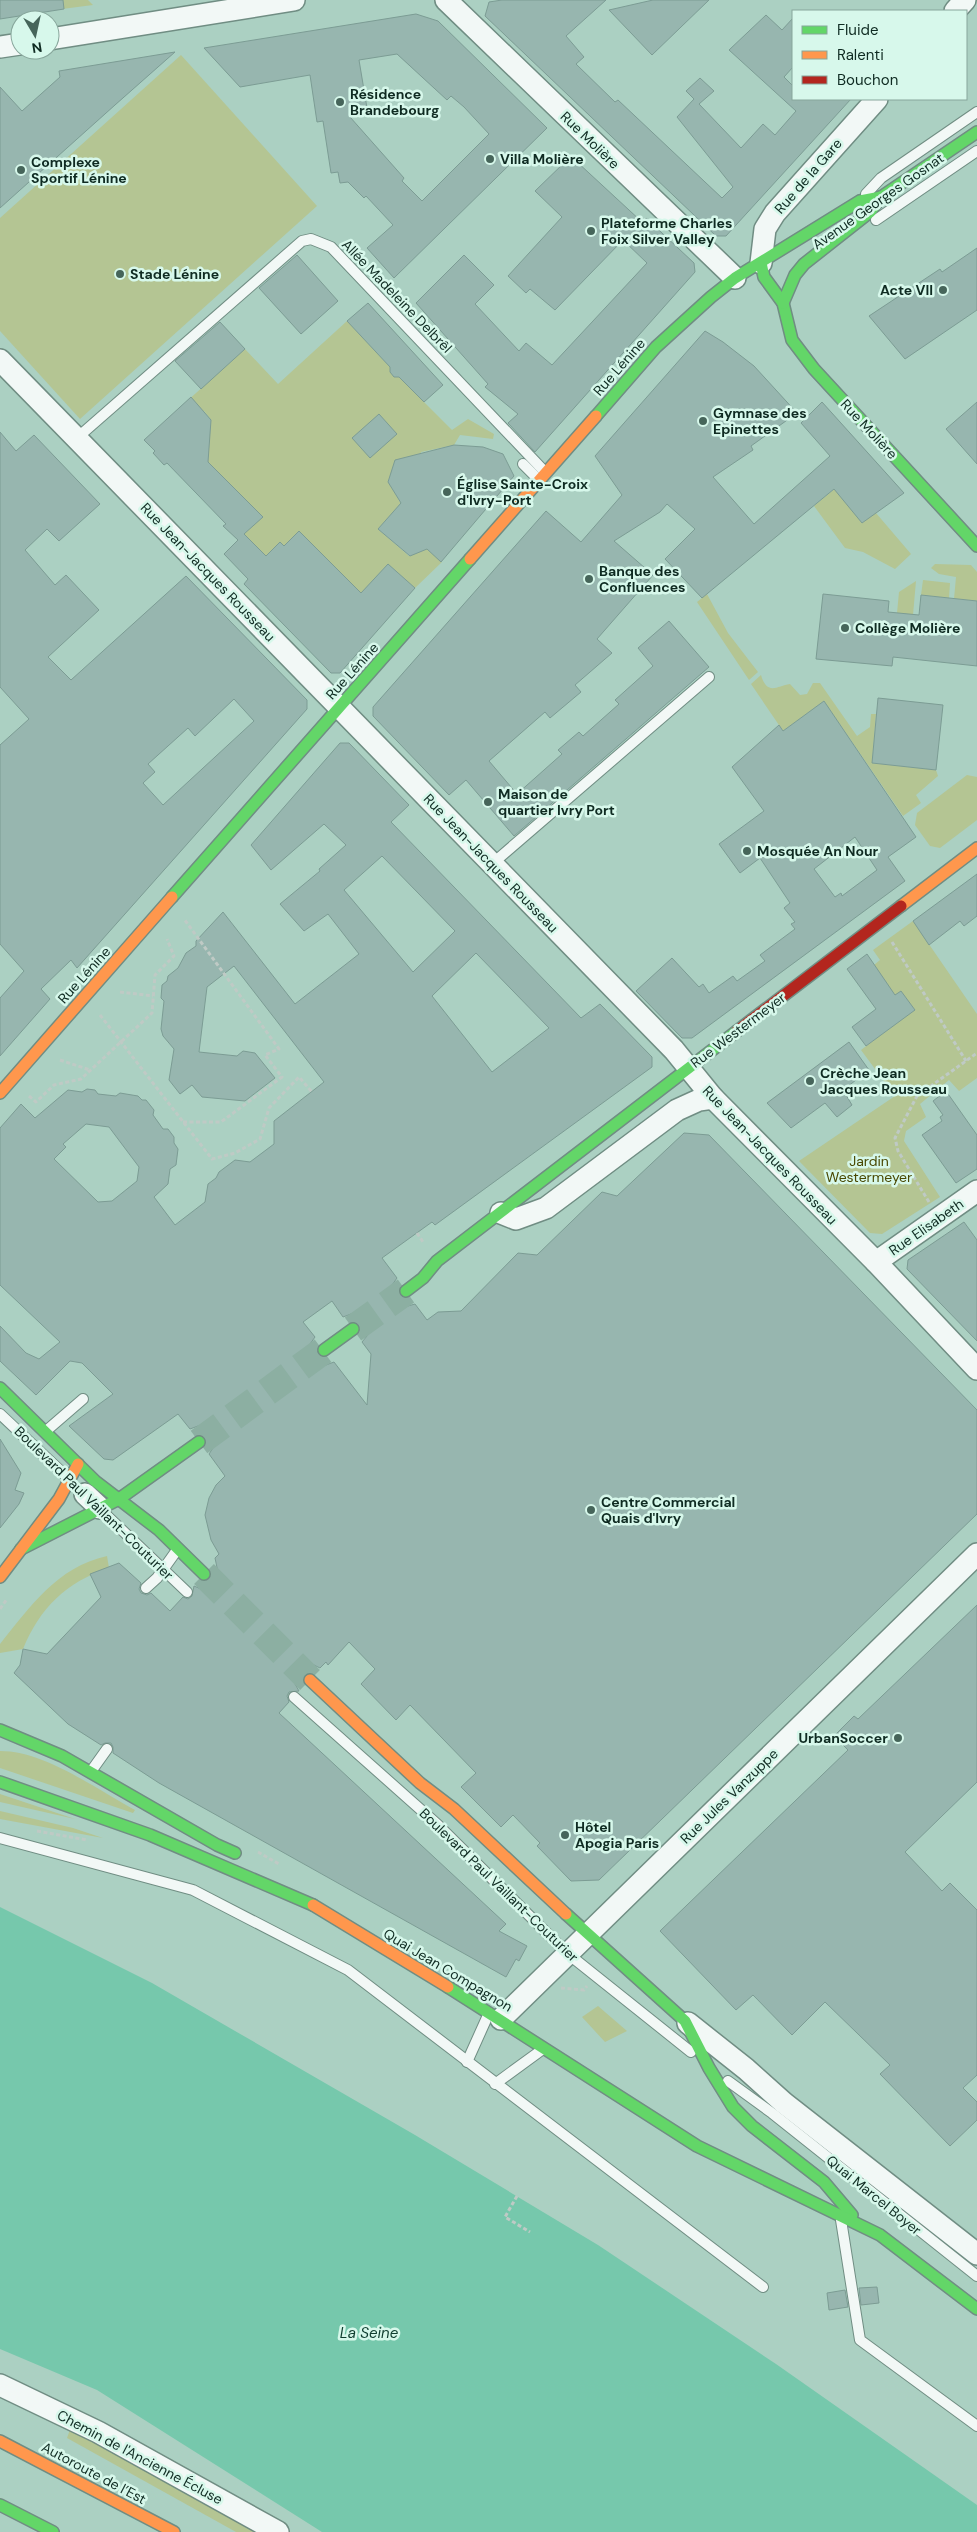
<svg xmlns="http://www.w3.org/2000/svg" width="977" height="2532" font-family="'DM Sans',sans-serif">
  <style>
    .green { fill: #b4c593 }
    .water { fill: #76c8ac }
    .building { fill: #97b6af; stroke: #7c9c94; fill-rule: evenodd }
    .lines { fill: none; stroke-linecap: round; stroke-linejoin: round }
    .secondary-tunnel { stroke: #8cafa2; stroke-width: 28; stroke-dasharray: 28 14; stroke-linecap: butt }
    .primary-tunnel { stroke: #8cafa2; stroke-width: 28; stroke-dasharray: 28 14; stroke-linecap: butt }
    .lane-casing { stroke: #708d83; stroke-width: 12 }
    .street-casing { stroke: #708d83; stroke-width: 24 }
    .fast-casing { stroke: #708d83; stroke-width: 14 }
    .slow-casing { stroke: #708d83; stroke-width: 14 }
    .jam-casing { stroke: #708d83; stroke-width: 14 }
    .path { stroke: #bfcac5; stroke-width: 3; stroke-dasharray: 4 2.5; stroke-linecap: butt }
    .lane { stroke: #f2f8f6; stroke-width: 10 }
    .street { stroke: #f2f8f6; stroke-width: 21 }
    .fast { stroke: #63d668; stroke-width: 11 }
    .slow { stroke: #ff974d; stroke-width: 11 }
    .jam { stroke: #b3261e; stroke-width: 11 }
    .poi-dot { fill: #46655a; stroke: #d7f8eb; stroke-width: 2 }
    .labels { text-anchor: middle; stroke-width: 5; stroke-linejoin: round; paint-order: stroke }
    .poi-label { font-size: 14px; font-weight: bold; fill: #0f2b22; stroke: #d7f8eb; text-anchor: start }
    .street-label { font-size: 14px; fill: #0f2b22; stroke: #d7f8eb }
    .park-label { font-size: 14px; fill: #494802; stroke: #d7f8eb }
    .water-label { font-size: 15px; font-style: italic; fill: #0f3d2f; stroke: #d7f8eb }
  </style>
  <rect width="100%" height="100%" fill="#abd0c2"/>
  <!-- green -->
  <g class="green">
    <path d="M54,0H88L93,5L62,9Z"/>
    <path d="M181,55L317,206L80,419L0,331V218Z"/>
    <path d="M347,321L390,367L394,376L399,377L452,430L468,419L494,434L493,439L460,435L454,445L421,452V455L391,476L388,481L401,504L378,529L409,556L427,549L442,562L415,588L388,564L376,577L346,621L349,582L299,531L284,546L280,542L266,557L244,534L262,516L192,446L210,429L211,420L204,411H194L186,402L245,349L278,384Z"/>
    <path d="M850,476L876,513L911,554L895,569L863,552L845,548L814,506Z"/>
    <path d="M935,564L971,565L977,572V601L954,599L956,577L939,574L931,568Z"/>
    <path d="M923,580L950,583L949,598L921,595Z"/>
    <path d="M916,581L913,615L897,613L899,592Z"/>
    <path d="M707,594L728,633L758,672L749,680L697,602Z"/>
    <path d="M761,675C767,696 777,686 790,684L800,695L807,694L813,683H820L857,736L870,727L871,714H876L872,763L936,770L938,776L916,795L921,803L903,816L824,701L783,731L751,684Z"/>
    <path d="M967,775L977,777V820L940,848L930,846L915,825L917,813Z"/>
    <path d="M913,921L977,1014V1078L959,1091L949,1080L920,1104L926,1117L906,1131L904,1141L940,1197L882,1234L870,1233L799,1161L895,1096L861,1050L914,1010L891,998L874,965L880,960L873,950Z"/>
    <path d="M107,1556L109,1568C66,1582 40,1608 23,1649L0,1653V1644C30,1607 57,1567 107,1556Z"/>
    <path d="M0,1751C45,1751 96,1789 135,1810L133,1813L0,1768Z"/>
    <path d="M0,1794L75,1819L0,1802Z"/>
    <path d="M0,1811L73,1828L103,1838L0,1819Z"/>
    <path d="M598,2006L627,2031L605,2042L582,2017Z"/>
    <path d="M72,2424L269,2532H236L67,2438Z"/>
  </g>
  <!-- water -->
  <path class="water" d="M0,1907L152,1983L415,2135L598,2245L776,2364L977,2505V2532H322L97,2390L0,2349Z"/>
  <!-- building -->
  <g class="building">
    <path d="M0,0H63L64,9L0,19Z"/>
    <path d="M502,0H606L566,36L584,57L576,64L615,102L618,100L722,198L733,187L677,117L694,99L686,91L700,78L714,91L699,104L741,148L763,124L775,135L796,111L729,50L766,15L782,30L793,18V67L784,77L793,86V99H851L726,236H716L485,16L489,2Z"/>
    <path d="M653,0H709L652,55L609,10Z"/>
    <path d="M416,14L438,21L547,128L394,278L367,248L393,225L366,196L364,198L348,182L340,183L338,172L331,173L323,121L317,122L310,75L240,87L204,48ZM397,54L447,100L451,96L464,107L489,134L422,201L402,181L404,178L350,117L368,114L359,60Z"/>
    <path d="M175,52L115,105L0,208V87L22,111L60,77L59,71Z"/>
    <path d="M566,161L572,166L576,161L642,222L646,218L694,263L695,272L535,452L508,423L518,414L485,387L488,384L416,303L464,255L494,285L475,304L519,351L526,343L552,365L647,263L623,240L555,310L530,289L526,293L508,276L562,217L535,191Z"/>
    <path d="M977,248V310L905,359L869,316L940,269L942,272Z"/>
    <path d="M297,255L338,301L301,334L259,288Z"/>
    <path d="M368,303L443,385L424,402L399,377H394L390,372V367L347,321Z"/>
    <path d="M220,322L245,349L201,389L175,361Z"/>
    <path d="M705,331L723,342L754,366L797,413L751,446L753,450L713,477L754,524L830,456L801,423L822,402L904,493L862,523L834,489L702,598L665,559L695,529L667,504L660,512L614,541L653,575L597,639L612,653L575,685L581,692L550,718L545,712L489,761L517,794L562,754L558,750L579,732L583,736L619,704L615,700L653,666L638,648L669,621L709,667L514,836L466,780L449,795L373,716V707L546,511L581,542L622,495L595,456Z"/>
    <path d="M191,397L211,420L208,462L263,517L244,534L266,556L280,542L284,546L299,531L361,593L388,564L415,588L340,673H331L244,584L248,579L224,554L238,540L223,526L226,524L167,463L164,465L153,453L155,451L144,440Z"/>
    <path d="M977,402V464L946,429Z"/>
    <path d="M379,414L397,434L370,458L352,438Z"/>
    <path d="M0,432L16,451L34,435L100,504L59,541L47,529L25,550L55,585L66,575L99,610L48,657L71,680L186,576L307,700V709L77,968L71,960L41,989L50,999L0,1056V998L24,971L0,944V745L29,719L0,687ZM234,699L254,721L163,805L143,783L155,772L148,764L188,728L195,736Z"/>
    <path d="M454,445L483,447L503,454L514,476L441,562L427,549L410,556L378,529L401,503L388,482L395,460Z"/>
    <path d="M823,594L889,601L888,612L919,615L921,595L977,601V666L893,657L892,666L816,659Z"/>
    <path d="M878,698L943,705L936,770L872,763Z"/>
    <path d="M824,701L916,837L888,857L905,881L692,1038H682L636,991L672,958L699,987L703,984L709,993L733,976L737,981L765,961L760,955L795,929L791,924L795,922L784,908L790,903L760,858L740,873L719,844L764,811L732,767L779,725L783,731ZM855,837L877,870L842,896L841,893L835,897L814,869Z"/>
    <path d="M340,743H349L409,805L391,822L581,1018L600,1004L652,1057V1067L435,1225L432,1222L382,1258L397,1278L392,1285L390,1293L394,1301L400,1305L408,1306L415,1304L427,1320L438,1312L461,1311L518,1253L537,1255L602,1192L617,1196L684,1133L709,1135L977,1410V1514L599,1880L571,1881L537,1846L540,1843L513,1815L501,1827L461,1787L476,1773L410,1705L396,1720L361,1684L375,1669L349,1642L328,1665L326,1662L320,1668L314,1665H306L298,1670L295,1676V1684L299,1691L289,1692L287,1696L289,1702L279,1713L506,1924L499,1931L527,1946L519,1961L516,1959L506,1977L159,1783L113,1753V1747L111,1743H105L101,1745L68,1724L14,1673L20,1665L23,1649L47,1654L101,1597L90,1574L119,1563L141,1583L139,1589L141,1593L147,1595L151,1593L170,1611L183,1597L188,1599L192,1596L194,1586L201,1589H208L215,1585L219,1577L215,1558L219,1554L211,1540L205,1515L209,1498L216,1485L225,1476L209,1454L213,1448L215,1441L211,1433L205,1428L198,1426L190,1429L178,1414L113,1460L104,1459L69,1426L113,1394L82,1363L70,1361L36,1395L0,1361V1326L26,1353L39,1359L60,1342L0,1285V1128L21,1104L35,1118L68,1090L82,1092L87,1089L95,1090L98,1094L116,1096L120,1093L138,1096L142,1100H146L154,1110L153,1115L163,1129H168L174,1137V1143L178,1149L176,1165L170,1169L168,1184L154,1197L175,1225L205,1202L208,1184L216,1178L219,1172L235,1160L250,1162L274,1144V1121L324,1082L234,966L207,987L199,1052L237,1056L243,1051L255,1053L275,1078L245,1101L202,1097L192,1085L180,1094L169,1080L174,1049L163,1036L161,1029L164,1001L161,998L162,985L167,981L168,976L178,968L186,953L196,946V941L223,912L295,1004L359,954L328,914L304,931L280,904L320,871L319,869L346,845L324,824L271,870L251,845ZM382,856L455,931L413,972L344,890ZM476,953L549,1028L492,1072L432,996ZM86,1124L109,1127L139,1167L137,1181L112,1201L98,1202L54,1159L66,1147L63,1144ZM332,1301L343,1317L351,1314L359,1315L365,1319L368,1327L367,1336L362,1342L371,1354L367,1405L334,1362L326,1365L318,1364L312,1360L309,1352L310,1344L315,1337L303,1322Z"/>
    <path d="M977,874V916L964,926L960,921L929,945L913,921Z"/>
    <path d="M867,954L895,995L901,991L915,1010L866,1046L852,1027L876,1009L847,969Z"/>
    <path d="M849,1042L869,1070L843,1090L852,1105L837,1117L825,1103L791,1128L767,1103Z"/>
    <path d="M946,1091L977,1135V1169L956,1183L922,1135L942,1121L940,1117L943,1115L933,1101Z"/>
    <path d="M964,1222L977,1240V1341L907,1269L908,1260Z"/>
    <path d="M0,1439L21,1473L15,1490L24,1493L19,1504L0,1528Z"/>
    <path d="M977,1605V1782L905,1852L942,1891L950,1883L977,1910V2075L963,2088L977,2102V2120L950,2146L880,2074L890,2065L825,2002L792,2035L753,1995L736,2010L660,1931L848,1750L834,1736L854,1716L858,1719Z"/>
    <path d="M877,2287L879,2303L861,2305L859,2288Z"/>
    <path d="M845,2290L848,2307L829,2310L827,2293Z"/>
  </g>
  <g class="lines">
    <!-- secondary-tunnel -->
    <g class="secondary-tunnel">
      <path d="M353,1329L406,1291"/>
      <path d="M199,1442L324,1350"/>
    </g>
    <!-- primary-tunnel -->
    <path class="primary-tunnel" d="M204,1574L310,1680"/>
    <defs>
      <g id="lane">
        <path d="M866,194L881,178L977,112"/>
        <path d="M876,220L977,151"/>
        <path d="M77,438L302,241L311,239L331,247L545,472"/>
        <path d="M523,464L538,479"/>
        <path d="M492,864L709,677"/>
        <path d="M0,1414L68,1478"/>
        <path d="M46,1431L83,1399"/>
        <path d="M102,1511L187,1592"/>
        <path d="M146,1588L157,1578L177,1550"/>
        <path d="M294,1697L438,1825L567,1953L691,2052"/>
        <path d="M92,1770L107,1749"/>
        <path d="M0,1838L193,1890L348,1970L763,2287"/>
        <path d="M467,2062L489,2013"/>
        <path d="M728,2081L772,2113L977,2276"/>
        <path d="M495,2084L543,2049"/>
        <path d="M841,2220L860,2340L977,2426"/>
      </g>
      <g id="street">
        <path d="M446,0L735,278"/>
        <path d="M955,11L965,0"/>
        <path d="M50,39L294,0"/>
        <path d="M0,47L20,44"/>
        <path d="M761,263L765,229L775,213L877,99"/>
        <path d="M0,360L674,1050L713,1098L876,1262L977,1369"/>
        <path d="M501,1213L516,1219L546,1208L677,1110L699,1100L713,1098"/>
        <path d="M876,1262L977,1191"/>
        <path d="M85,1494L100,1508"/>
        <path d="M501,2019L977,1554"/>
        <path d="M688,2023L746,2069L784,2103L977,2254"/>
        <path d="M0,2385L98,2432L278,2532"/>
      </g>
      <g id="fast">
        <path d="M761,263L764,277L783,303L792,340L814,369L977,546"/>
        <path d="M783,303L795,275L804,264L870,212L881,197L977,132"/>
        <path d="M596,416L656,347L711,297L735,278L860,201L881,197"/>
        <path d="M172,897L470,559"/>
        <path d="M406,1291L423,1278L437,1261L737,1031"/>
        <path d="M324,1350L353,1329"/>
        <path d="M0,1388L95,1481L159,1530L204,1574"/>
        <path d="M21,1549L119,1499L199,1442"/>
        <path d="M0,1730L62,1756L217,1845L235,1853"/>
        <path d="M0,1782L150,1835L313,1905"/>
        <path d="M566,1914L685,2021L709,2068L733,2107L752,2126L824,2182L852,2215"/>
        <path d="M448,1987L697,2146L880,2235L977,2309"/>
        <path d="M0,2505L53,2532"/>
      </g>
      <g id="slow">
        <path d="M470,559L596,416"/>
        <path d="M901,906L977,848"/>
        <path d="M0,1093L172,897"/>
        <path d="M0,1577L59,1499L78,1464"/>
        <path d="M310,1680L420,1783L454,1809L566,1914"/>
        <path d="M313,1905L448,1987"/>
        <path d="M0,2441L174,2532"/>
      </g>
      <path id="jam" d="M737,1031L901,906"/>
    </defs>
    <!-- lane casing -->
    <use href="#lane" class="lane-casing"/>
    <!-- street casing -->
    <use href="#street" class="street-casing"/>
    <!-- fast casing -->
    <use href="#fast" class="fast-casing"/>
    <!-- slow casing -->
    <use href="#slow" class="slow-casing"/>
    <!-- jam casing -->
    <use href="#jam" class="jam-casing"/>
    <!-- path -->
    <g class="path">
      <path d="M892,942L966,1061"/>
      <path d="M120,992L153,996"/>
      <path d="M100,1015L212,1159L235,1153L260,1139L269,1108L299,1077L312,1092"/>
      <path d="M60,1060L90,1070"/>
      <path d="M29,1096L36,1102L54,1085L81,1079L152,1013L155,975L174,956L167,939"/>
      <path d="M183,1122H221L282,1077L265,1055L279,1049L184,919"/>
      <path d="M929,1202L898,1151L895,1138L917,1096L977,1053"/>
      <path d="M417,1233L423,1242"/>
      <path d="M0,1609L7,1599"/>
      <path d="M37,1831L87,1840"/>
      <path d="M258,1852L279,1864"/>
      <path d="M561,1988L584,1990L587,1986"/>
      <path d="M517,2196L505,2217L530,2232"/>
    </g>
    <!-- lane -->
    <use href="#lane" class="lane"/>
    <!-- street -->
    <use href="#street" class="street"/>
    <!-- fast -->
    <use href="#fast" class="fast"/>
    <!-- slow -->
    <use href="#slow" class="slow"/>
    <!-- jam -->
    <use href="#jam" class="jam"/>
  </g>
  <!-- markers -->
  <g class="poi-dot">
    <circle cx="340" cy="102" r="5"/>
    <circle cx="490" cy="159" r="5"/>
    <circle cx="21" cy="170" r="5"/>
    <circle cx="591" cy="231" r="5"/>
    <circle cx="120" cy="274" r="5"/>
    <circle cx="943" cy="290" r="5"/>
    <circle cx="703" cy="421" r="5"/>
    <circle cx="447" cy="492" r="5"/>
    <circle cx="589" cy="579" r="5"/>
    <circle cx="845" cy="628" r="5"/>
    <circle cx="488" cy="802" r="5"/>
    <circle cx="747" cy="851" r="5"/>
    <circle cx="810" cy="1081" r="5"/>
    <circle cx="591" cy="1510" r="5"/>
    <circle cx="898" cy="1738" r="5"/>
    <circle cx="565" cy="1835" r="5"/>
  </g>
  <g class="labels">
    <!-- poi labels -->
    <g class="poi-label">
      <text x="350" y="99">Résidence<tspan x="350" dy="16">Brandebourg</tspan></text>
      <text x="500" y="164">Villa Molière</text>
      <text x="31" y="167">Complexe<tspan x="31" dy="16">Sportif Lénine</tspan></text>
      <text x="601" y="228">Plateforme Charles<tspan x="601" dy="16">Foix Silver Valley</tspan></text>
      <text x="130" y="279">Stade Lénine</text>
      <text x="933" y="295" text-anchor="end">Acte VII</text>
      <text x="713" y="418">Gymnase des<tspan x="713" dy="16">Epinettes</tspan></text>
      <text x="457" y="489">Église Sainte-Croix<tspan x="457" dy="16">d'Ivry-Port</tspan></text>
      <text x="599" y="576">Banque des<tspan x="599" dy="16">Confluences</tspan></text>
      <text x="855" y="633">Collège Molière</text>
      <text x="498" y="799">Maison de<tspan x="498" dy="16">quartier Ivry Port</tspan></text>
      <text x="757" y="856">Mosquée An Nour</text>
      <text x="820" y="1078">Crèche Jean<tspan x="820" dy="16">Jacques Rousseau</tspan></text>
      <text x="601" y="1507">Centre Commercial<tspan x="601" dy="16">Quais d'Ivry</tspan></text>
      <text x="888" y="1743" text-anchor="end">UrbanSoccer</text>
      <text x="575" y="1832">Hôtel<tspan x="575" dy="16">Apogia Paris</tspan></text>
    </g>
    <!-- street labels -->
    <g class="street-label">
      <text transform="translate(590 140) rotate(44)" y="5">Rue Molière</text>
      <text transform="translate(808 176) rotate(-49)" y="5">Rue de la Gare</text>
      <text transform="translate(878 201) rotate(-35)" y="5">Avenue Georges Gosnat</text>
      <text transform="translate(397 296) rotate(46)" y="5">Allée Madeleine Delbrêl</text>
      <text transform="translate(619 367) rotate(-49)" y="5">Rue Lénine</text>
      <text transform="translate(869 429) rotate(47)" y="5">Rue Molière</text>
      <text transform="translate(208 572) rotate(46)" y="5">Rue Jean-Jacques Rousseau</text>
      <text transform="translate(352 671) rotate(-48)" y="5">Rue Lénine</text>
      <text transform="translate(491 863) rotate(46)" y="5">Rue Jean-Jacques Rousseau</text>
      <text transform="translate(84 975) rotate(-48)" y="5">Rue Lénine</text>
      <text transform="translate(738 1030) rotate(-37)" y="5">Rue Westermeyer</text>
      <text transform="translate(770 1155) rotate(46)" y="5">Rue Jean-Jacques Rousseau</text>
      <text transform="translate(926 1227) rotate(-35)" y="5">Rue Elisabeth</text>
      <text transform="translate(94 1503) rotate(44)" y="5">Boulevard Paul Vaillant-Couturier</text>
      <text transform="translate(729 1796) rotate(-44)" y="5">Rue Jules Vanzuppe</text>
      <text transform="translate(499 1885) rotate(44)" y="5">Boulevard Paul Vaillant-Couturier</text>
      <text transform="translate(448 1970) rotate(31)" y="5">Quai Jean Compagnon</text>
      <text transform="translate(874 2195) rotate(39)" y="5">Quai Marcel Boyer</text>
      <text transform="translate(140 2457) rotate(28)" y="5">Chemin de l'Ancienne Écluse</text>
      <text transform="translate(94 2473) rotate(28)" y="5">Autoroute de l’Est</text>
    </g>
    <!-- park labels -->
    <g class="park-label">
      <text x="869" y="1166">Jardin<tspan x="869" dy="16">Westermeyer</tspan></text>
    </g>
    <!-- water labels -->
    <g class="water-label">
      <text x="369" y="2338">La Seine</text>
    </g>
  </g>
  <!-- legend -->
  <rect x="792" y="10" width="175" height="90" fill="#d7f8eb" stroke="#87a69b"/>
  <rect x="802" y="26" width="25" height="8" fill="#63d668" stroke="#87a69b"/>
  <text x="837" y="35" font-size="15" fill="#0f2b22">Fluide</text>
  <rect x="802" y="51" width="25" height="8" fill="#ff974d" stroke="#87a69b"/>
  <text x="837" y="60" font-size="15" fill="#0f2b22">Ralenti</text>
  <rect x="802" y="76" width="25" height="8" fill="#b3261e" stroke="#87a69b"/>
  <text x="837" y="85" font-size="15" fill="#0f2b22">Bouchon</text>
  <!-- north arrow -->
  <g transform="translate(35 35) rotate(171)"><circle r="24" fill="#d7f8eb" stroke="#87a69b"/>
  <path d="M0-4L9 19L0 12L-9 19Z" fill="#46655a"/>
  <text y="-8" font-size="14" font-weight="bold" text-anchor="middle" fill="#0f2b22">N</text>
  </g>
</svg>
